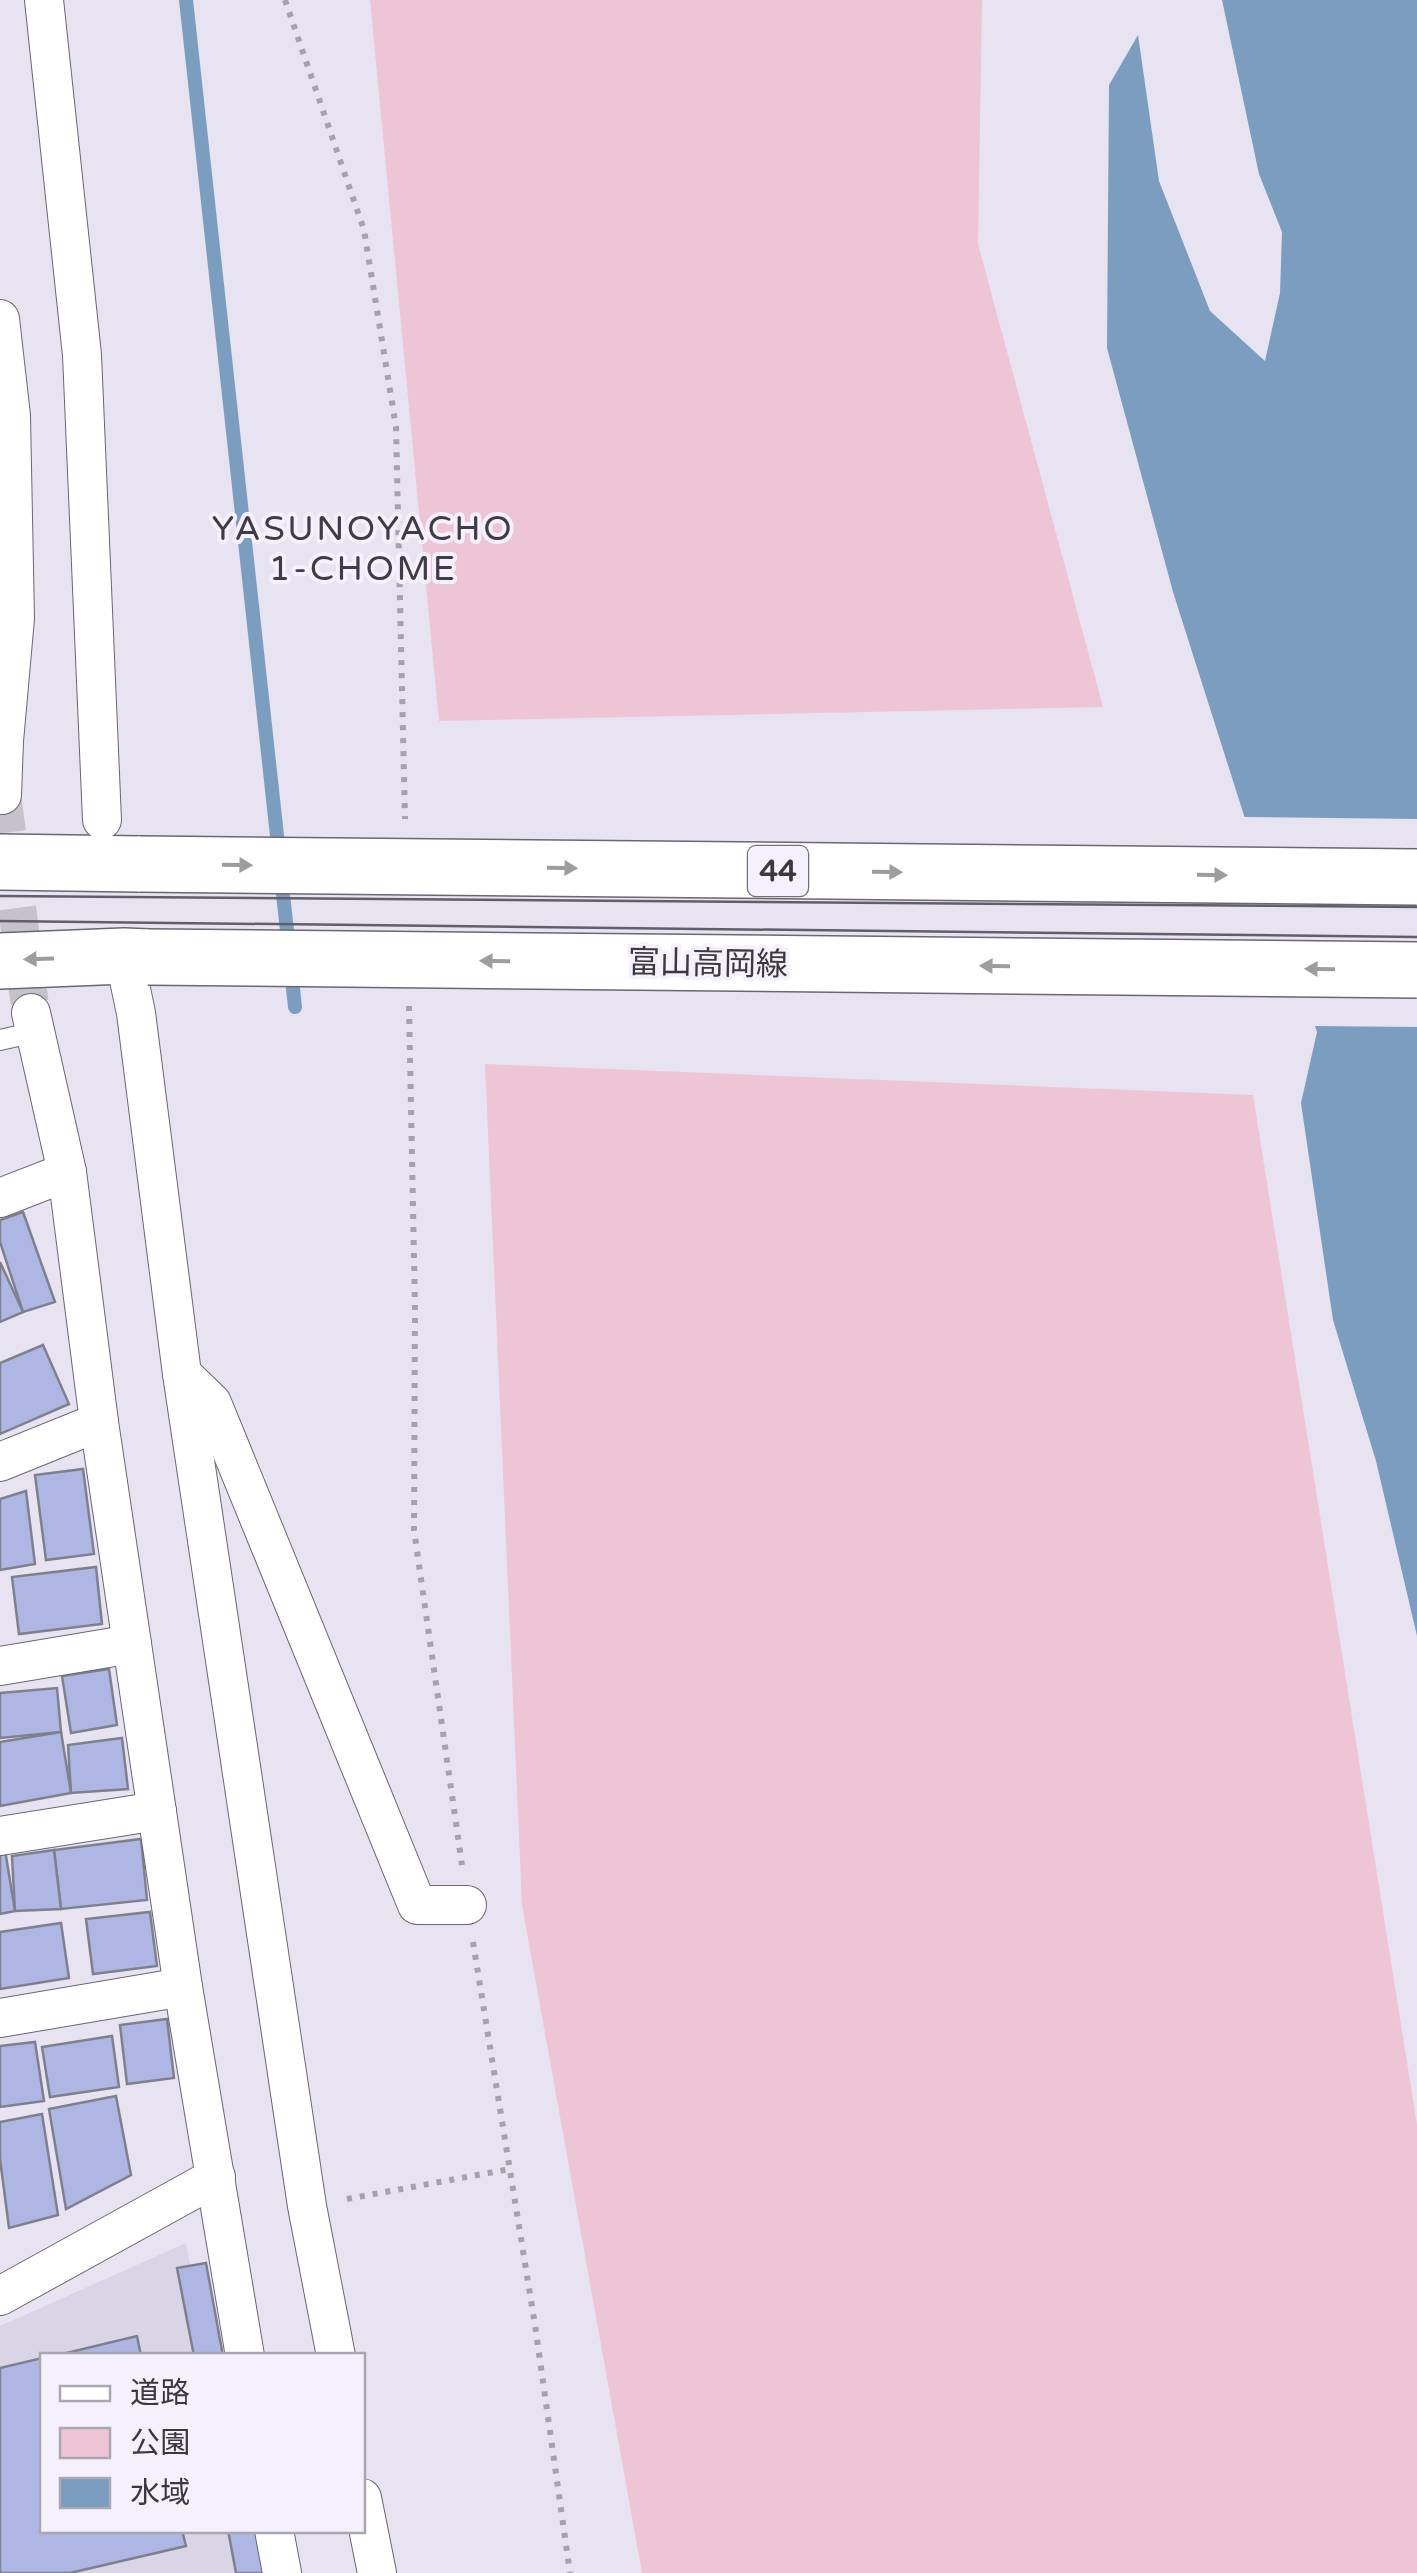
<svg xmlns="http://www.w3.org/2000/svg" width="1417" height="2573" font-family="'Varela Round','Noto Sans JP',sans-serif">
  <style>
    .built { fill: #dad4e7 }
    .green { fill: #eec5d4 }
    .water { fill: #7b9dc0 }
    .pier { fill: #e8e3f1 }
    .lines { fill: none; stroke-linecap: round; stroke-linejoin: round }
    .stream { stroke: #7b9dc0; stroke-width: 14 }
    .building { fill: #aeb7e4; stroke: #7e818d; stroke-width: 2.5 }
    .street-tunnel { stroke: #c5c1cd; stroke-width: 38; stroke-dasharray: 38 19; stroke-linecap: butt }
    .lane-casing { stroke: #6a6672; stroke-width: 22 }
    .street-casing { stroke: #6a6672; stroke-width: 40 }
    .primary-casing { stroke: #6a6672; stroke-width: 58 }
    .path { stroke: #a5a2ac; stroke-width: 6; stroke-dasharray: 5 8; stroke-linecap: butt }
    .lane { stroke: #fff; stroke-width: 20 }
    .street { stroke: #fff; stroke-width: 38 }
    .primary { stroke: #fff; stroke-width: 55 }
    .tram { stroke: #615e65; stroke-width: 2.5 }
    .primary-bridge-casing { stroke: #6a6672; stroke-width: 58; stroke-linecap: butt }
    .primary-bridge { stroke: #fff; stroke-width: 55 }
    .oneway { fill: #9d9c9e }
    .labels { text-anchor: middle; stroke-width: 8; stroke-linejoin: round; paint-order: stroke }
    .shield { fill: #f5f0fe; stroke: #737078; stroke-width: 2.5 }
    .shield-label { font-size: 30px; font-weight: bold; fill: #3b393e }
    .street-label { font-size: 32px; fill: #3b393e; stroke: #f5f0fe }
    .neighbourhood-label { font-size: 35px; letter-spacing: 2.5px; fill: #403c47; stroke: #f5f0fe }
  </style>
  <rect width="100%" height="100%" fill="#e8e3f1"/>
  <!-- built -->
  <path class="built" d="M186,2243L207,2355L42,2356V2530L239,2531L247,2573H0V2326Z"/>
  <!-- green -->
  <g class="green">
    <path d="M370,0H982L978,244L1103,707L439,721Z"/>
    <path d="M485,1064L1253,1095L1417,2125V2573H642L522,1905Z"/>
  </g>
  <!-- water -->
  <path class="water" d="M1222,0H1417V1636L1376,1461L1333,1320L1301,1103L1317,1032L1248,828L1173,592L1107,348L1109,85L1138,35L1159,181L1210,311L1265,361L1280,293L1282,232L1259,174Z"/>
  <!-- pier -->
  <path class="pier" d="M1239,817L1417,819V1027L1310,1026Z"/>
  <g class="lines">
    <!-- stream -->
    <g class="stream">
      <path d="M186,0L279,854"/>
      <path d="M281,876L289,949"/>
      <path d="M291,970L295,1007"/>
    </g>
  </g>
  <!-- building -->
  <g class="building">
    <path d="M23,1212L55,1302L23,1312L0,1242V1220Z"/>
    <path d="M0,1262L23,1312L0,1322Z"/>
    <path d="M43,1345L69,1404L0,1434V1363Z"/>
    <path d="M83,1469L94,1554L46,1560L35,1475Z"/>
    <path d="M26,1491L35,1564L0,1570V1499Z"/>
    <path d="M96,1567L102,1624L19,1634L12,1577Z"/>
    <path d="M109,1669L117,1725L71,1733L62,1676Z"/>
    <path d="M57,1688L61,1732L0,1738V1693Z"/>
    <path d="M61,1732L71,1793L0,1806V1742Z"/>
    <path d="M122,1738L128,1789L71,1793L68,1745Z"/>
    <path d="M141,1839L147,1900L61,1909L54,1850Z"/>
    <path d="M5,1850L15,1911L0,1914V1851Z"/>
    <path d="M54,1850L61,1909L15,1911L12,1856Z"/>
    <path d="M150,1912L157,1966L93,1974L86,1919Z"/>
    <path d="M61,1923L69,1978L0,1989V1932Z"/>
    <path d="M167,2019L174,2078L127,2084L120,2025Z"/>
    <path d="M112,2036L119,2087L50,2097L42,2047Z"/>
    <path d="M35,2042L44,2101L0,2107V2046Z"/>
    <path d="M116,2096L131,2175L66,2209L49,2109Z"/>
    <path d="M42,2114L58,2215L9,2228L0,2159V2122Z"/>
    <path d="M206,2263L223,2356H194L177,2268Z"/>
    <path d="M137,2336L141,2356H54Z"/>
    <path d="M42,2358V2530H182L186,2546L70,2573H0V2368Z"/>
    <path d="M228,2530H257L265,2573H236Z"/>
  </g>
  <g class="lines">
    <!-- street-tunnel -->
    <path class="street-tunnel" d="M2,795L31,1013"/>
    <defs>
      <path id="lane" d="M0,1040L35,1032"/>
      <g id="street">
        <path d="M44,0L82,355L102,820"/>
        <path d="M0,319L11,416L15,618L4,741L2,795"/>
        <path d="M124,956L136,1013L182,1374L307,2206L336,2356"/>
        <path d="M31,1013L67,1172L99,1422L183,1987L245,2356"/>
        <path d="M0,1198L67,1172"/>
        <path d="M182,1374L212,1403L417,1905H467"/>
        <path d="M0,1462L99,1422"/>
        <path d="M0,1666L132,1644"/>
        <path d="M0,1836L157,1811"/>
        <path d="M0,2018L183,1987"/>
        <path d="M0,2296L216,2177"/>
        <path d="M362,2498L377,2573"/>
        <path d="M274,2530L282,2573"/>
      </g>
      <g id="primary">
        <path d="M0,862L140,864"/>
        <path d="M0,961L124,956L148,957"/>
      </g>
    </defs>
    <!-- lane casing -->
    <use href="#lane" class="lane-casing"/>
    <!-- street casing -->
    <use href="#street" class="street-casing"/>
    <!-- primary casing -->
    <use href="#primary" class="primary-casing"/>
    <!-- path -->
    <g class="path">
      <path d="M285,0L364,230L396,427L405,819"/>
      <path d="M409,1006L415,1308L414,1530L462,1865"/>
      <path d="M473,1942L535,2325L570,2573"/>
      <path d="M347,2199L510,2169"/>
    </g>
    <!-- lane -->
    <use href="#lane" class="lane"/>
    <!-- street -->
    <use href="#street" class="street"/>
    <!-- primary -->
    <use href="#primary" class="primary"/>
    <!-- tram -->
    <g class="tram">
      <path d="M0,896L1417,907"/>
      <path d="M0,921L1417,937"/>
    </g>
    <defs>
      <g id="primary-bridge">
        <path d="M140,864L1417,877"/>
        <path d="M148,957L1417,970"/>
      </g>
    </defs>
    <!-- primary-bridge casing -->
    <use href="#primary-bridge" class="primary-bridge-casing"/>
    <!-- primary-bridge -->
    <use href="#primary-bridge" class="primary-bridge"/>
  </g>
  <!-- one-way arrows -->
  <defs><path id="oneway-solid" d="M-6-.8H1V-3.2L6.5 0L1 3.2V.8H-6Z" transform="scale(2.5)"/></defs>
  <g class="oneway">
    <use href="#oneway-solid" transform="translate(237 865) rotate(1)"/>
    <use href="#oneway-solid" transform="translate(562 868) rotate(1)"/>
    <use href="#oneway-solid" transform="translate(887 872) rotate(1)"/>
    <use href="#oneway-solid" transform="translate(1212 875) rotate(1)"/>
    <use href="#oneway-solid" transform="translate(39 959) rotate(178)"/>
    <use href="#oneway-solid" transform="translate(495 961) rotate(-179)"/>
    <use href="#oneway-solid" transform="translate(995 966) rotate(-179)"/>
    <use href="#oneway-solid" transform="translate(1320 969) rotate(-179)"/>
  </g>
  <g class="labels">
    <!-- shield labels -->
    <rect class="shield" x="748" y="846" width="60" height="50" rx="8"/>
    <g class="shield-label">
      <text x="778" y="881">44</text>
    </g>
    <!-- street labels -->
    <g class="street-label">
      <text transform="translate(708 963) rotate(1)" y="11">富山高岡線</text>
    </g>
    <!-- neighbourhood labels -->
    <g class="neighbourhood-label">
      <text x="363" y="540">YASUNOYACHO<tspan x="363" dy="40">1-CHOME</tspan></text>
    </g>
  </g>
  <!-- legend -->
  <rect x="40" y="2353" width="325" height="180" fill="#f5f0fe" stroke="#aba7b1" stroke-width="2.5"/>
  <rect x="60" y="2386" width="50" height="15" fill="#ffffff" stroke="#aba7b1" stroke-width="2.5"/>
  <text x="130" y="2403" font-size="30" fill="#3b393e">道路</text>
  <rect x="60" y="2428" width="50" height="30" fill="#eec5d4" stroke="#aba7b1" stroke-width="2.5"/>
  <text x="130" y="2453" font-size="30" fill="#3b393e">公園</text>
  <rect x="60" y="2478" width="50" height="30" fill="#7b9dc0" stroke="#aba7b1" stroke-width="2.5"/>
  <text x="130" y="2503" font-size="30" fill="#3b393e">水域</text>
</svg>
